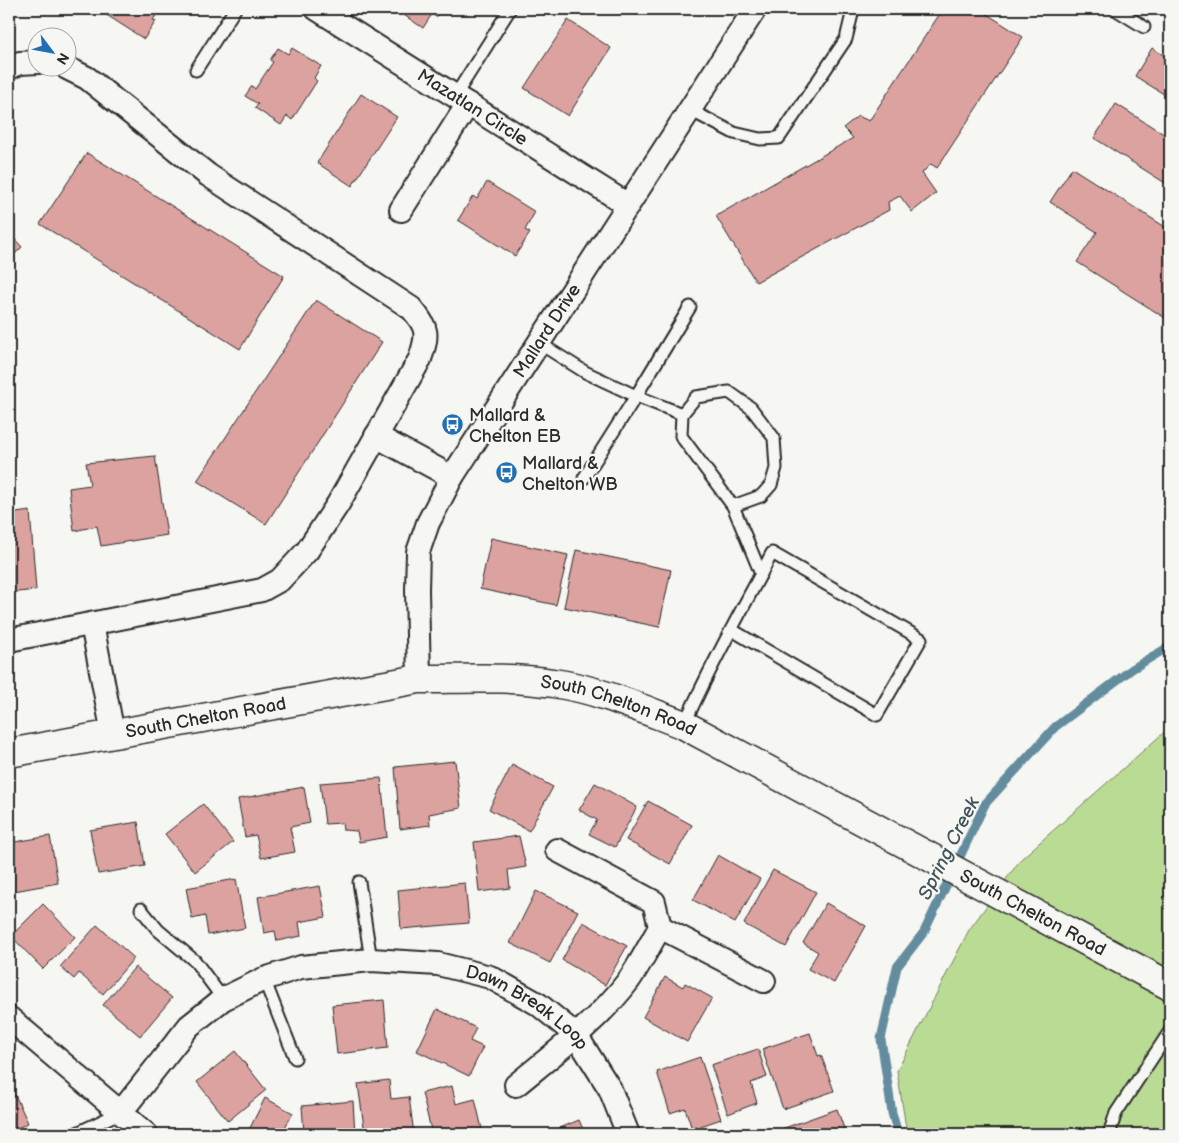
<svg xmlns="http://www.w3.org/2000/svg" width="1179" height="1143" font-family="'Balsamiq Sans',sans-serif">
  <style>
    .green { fill: #badb94; stroke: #728360 }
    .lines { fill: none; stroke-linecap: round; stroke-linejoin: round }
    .stream { stroke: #638d9e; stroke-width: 9 }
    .building { fill: #dca2a0; stroke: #2b2b2b }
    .lane-casing { stroke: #2b2b2b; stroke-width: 15 }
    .street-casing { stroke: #2b2b2b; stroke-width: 26 }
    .secondary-casing { stroke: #2b2b2b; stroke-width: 31 }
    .lane { stroke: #f6f6f2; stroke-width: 11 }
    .street { stroke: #f6f6f2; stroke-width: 22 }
    .secondary { stroke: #f6f6f2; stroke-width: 28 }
    .labels { text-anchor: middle; stroke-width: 4.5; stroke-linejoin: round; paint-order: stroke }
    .street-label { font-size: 18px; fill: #2b2b2b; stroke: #f6f6f2 }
    .poi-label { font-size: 18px; fill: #2b2b2b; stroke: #f6f6f2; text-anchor: start }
    .water-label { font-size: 19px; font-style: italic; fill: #42545b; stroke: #f6f6f2 }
  </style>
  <rect width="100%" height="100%" fill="#f6f6f2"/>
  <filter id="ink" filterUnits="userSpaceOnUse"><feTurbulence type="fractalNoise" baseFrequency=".02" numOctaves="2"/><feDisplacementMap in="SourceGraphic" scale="10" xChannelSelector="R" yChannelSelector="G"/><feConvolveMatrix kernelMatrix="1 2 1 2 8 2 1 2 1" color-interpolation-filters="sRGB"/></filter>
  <g filter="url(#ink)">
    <!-- green -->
    <path class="green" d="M1170,727V1134H907L897,1071L969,930L1021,859Z"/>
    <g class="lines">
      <!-- stream -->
      <path class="stream" d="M898,1134L892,1113L881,1039L897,967L924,932L985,804L1055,727L1132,669L1170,646"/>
    </g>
    <!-- building -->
    <g class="building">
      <path d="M108,9H160L153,20L156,21L144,39L105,14Z"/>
      <path d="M395,9H442L436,17L432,14L423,28Z"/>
      <path d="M943,9H979L1023,37L937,168L931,164L922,173L936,193L912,212L900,196L888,202L889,210L756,282L716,216L853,138L843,128L858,116L869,121Z"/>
      <path d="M568,20L611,48L568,116L524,88Z"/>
      <path d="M278,48L288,54L292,48L321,66L314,78L317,81L292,120L287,116L281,125L255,108L258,104L245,96L252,86L255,89L273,62L270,60Z"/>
      <path d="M1152,48L1170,59V98L1135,76Z"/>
      <path d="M361,94L397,117L352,186L317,163Z"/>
      <path d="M1116,104L1170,138V186L1094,138Z"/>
      <path d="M87,153L284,276L240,349L40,224Z"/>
      <path d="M1072,168L1170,230V321L1077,262L1097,232L1050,202Z"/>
      <path d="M487,182L535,212L525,230L530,233L515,256L458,220L473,196L477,199Z"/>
      <path d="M9,233L22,247L9,260Z"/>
      <path d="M316,300L382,342L266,524L197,481Z"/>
      <path d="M155,456L167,535L101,546L97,526L74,531L69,488L90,485L86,463Z"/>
      <path d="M30,511L36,590L9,593V514Z"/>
      <path d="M491,538L568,555L556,605L480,589Z"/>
      <path d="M576,550L671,570L659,627L564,607Z"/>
      <path d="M455,761L461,808L429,814L430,825L400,829L395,767Z"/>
      <path d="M512,765L553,787L529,831L489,809Z"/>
      <path d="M381,778L387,837L359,842L357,831L343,830L342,823L325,824L320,783Z"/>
      <path d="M595,783L637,807L615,847L589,834L597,820L579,810Z"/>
      <path d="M304,787L310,823L290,827L295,852L261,858L256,835L245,837L238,799Z"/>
      <path d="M648,801L692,825L670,864L626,840Z"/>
      <path d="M203,804L233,842L195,872L165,834Z"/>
      <path d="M138,822L145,866L98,874L90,830Z"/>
      <path d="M50,836L58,883L9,892V843Z"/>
      <path d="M519,836L526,867L508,870L510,888L479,892L474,842Z"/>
      <path d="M718,855L760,879L735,923L693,900Z"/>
      <path d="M773,870L816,892L786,947L744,924Z"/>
      <path d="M236,879L245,928L208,935L205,916L192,919L186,888Z"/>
      <path d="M465,883L469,923L401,929L398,890Z"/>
      <path d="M320,886L326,917L299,922L301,936L277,941L275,931L264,933L258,897Z"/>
      <path d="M536,891L578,911L550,963L510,943Z"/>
      <path d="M826,903L866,926L834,983L808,969L818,952L803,943Z"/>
      <path d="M43,904L75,937L43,969L11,936Z"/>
      <path d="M583,922L627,946L605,985L562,960Z"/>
      <path d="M97,925L134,958L103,994L79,973L74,979L60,967Z"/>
      <path d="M135,967L172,998L140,1036L103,1005Z"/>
      <path d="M665,977L683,987L685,983L712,998L687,1042L643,1017Z"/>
      <path d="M384,1000L388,1048L337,1054L332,1005Z"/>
      <path d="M437,1009L476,1028L470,1041L483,1047L469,1076L417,1051Z"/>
      <path d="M810,1033L818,1056L821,1055L834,1091L783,1109L762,1049Z"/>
      <path d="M758,1049L767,1077L751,1083L757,1103L728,1114L711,1065Z"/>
      <path d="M235,1051L266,1090L228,1121L197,1082Z"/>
      <path d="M700,1057L721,1119L692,1129L685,1108L670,1113L657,1072Z"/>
      <path d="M389,1080L391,1099L409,1097L414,1134H365L358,1084Z"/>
      <path d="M10,1084L28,1123L9,1132V1085Z"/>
      <path d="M452,1086L456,1104L475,1099L482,1129L461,1134H432L422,1093Z"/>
      <path d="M265,1098L293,1113L284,1129L294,1134H247Z"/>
      <path d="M353,1101L355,1134H304L302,1106Z"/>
      <path d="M837,1109L846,1134H777L776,1131Z"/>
      <path d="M579,1120L585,1134H546Z"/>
    </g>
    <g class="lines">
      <defs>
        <g id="lane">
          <path d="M1115,9L1144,27"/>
          <path d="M196,70L235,9"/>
          <path d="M455,96L510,9"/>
          <path d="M690,110L734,133L760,139L779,138L846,39L852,14L849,9"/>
          <path d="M539,343L585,372L636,396L690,307"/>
          <path d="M682,414L696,397L729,392L751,408L774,438L776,468L771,485L761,496L733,506"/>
          <path d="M584,478L636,396L682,414L681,436L733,506L761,574"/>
          <path d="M684,725C710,666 742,610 772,553L921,639L877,715L732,630"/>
          <path d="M359,882L371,960"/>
          <path d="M141,909L158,930L195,961L223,999"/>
          <path d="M264,979L295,1058"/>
          <path d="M75,1134L121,1112"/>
          <path d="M1109,1134L1116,1113L1170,1031"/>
        </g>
        <g id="street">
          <path id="s1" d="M317,9L628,205"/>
          <path d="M9,68L20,63L38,62"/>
          <path d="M401,210L468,104"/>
          <path d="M376,436L452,477"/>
          <path d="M92,624L113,734"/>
          <path d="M9,640L262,590L280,580L307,551L338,504L420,359C428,335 429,328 411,308L208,175L87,78L67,68"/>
          <path id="s2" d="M419,679L417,590L418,552L428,523L452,477L755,9"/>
          <path d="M660,927L764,981"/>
          <path d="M9,1018L146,1134"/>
          <path d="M516,1085C555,1053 598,1021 629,980C640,964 650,945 660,927L654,902L557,850"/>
          <path id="s3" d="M121,1112L189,1026L223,999L264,979L301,967L371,960L438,964L490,977L538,1004L576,1035L610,1089L628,1134"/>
        </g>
        <g id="secondary">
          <path id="s4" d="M9,753L419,679C464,679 509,676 553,683C598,689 642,709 684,725L1170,986"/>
        </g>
      </defs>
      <!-- lane casing -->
      <use href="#lane" class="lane-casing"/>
      <!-- street casing -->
      <use href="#street" class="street-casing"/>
      <!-- secondary casing -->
      <use href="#secondary" class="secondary-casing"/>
      <!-- lane -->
      <use href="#lane" class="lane"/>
      <!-- street -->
      <use href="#street" class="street"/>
      <!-- secondary -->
      <use href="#secondary" class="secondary"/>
    </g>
  </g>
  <!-- icons -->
  <defs>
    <symbol id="bus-disc" viewBox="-11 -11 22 22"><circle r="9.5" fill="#1f6fb2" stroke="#f6f6f2"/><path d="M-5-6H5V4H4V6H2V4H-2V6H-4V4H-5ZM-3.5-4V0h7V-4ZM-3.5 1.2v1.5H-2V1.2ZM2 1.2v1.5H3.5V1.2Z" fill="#fff"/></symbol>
  </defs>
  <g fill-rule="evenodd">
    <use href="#bus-disc" x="440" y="412" width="25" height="25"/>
    <use href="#bus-disc" x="494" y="460" width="25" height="25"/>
  </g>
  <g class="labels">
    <!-- street labels -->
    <g class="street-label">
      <text dy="6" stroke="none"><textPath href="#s1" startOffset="184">Mazatlan Circle</textPath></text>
      <text dy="6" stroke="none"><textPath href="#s2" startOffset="384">Mallard Drive</textPath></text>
      <text dy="6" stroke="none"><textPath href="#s4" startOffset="620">South Chelton Road</textPath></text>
      <text dy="6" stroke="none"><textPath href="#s4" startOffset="200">South Chelton Road</textPath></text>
      <text dy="6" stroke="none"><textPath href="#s4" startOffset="1085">South Chelton Road</textPath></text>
      <text dy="6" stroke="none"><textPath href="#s3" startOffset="476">Dawn Break Loop</textPath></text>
    </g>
    <!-- poi labels -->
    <g class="poi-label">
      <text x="469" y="421">Mallard &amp;<tspan x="469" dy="21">Chelton EB</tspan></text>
      <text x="522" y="469">Mallard &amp;<tspan x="522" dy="21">Chelton WB</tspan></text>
    </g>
    <!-- water labels -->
    <g class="water-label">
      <text transform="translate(948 848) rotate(-63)" y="7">Spring Creek</text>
    </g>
  </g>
  <!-- margin -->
  <rect width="1179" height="1143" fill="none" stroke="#f6f6f2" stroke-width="30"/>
  <rect x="15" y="15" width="1149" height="1113" fill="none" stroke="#2b2b2b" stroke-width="2" filter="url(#ink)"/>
  <!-- north arrow -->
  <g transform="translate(52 52) rotate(122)"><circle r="24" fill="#f6f6f2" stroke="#a5a5a2"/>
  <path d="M0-4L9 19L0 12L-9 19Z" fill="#1f6fb2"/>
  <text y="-8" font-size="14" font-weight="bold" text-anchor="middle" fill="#2b2b2b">N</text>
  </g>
</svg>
